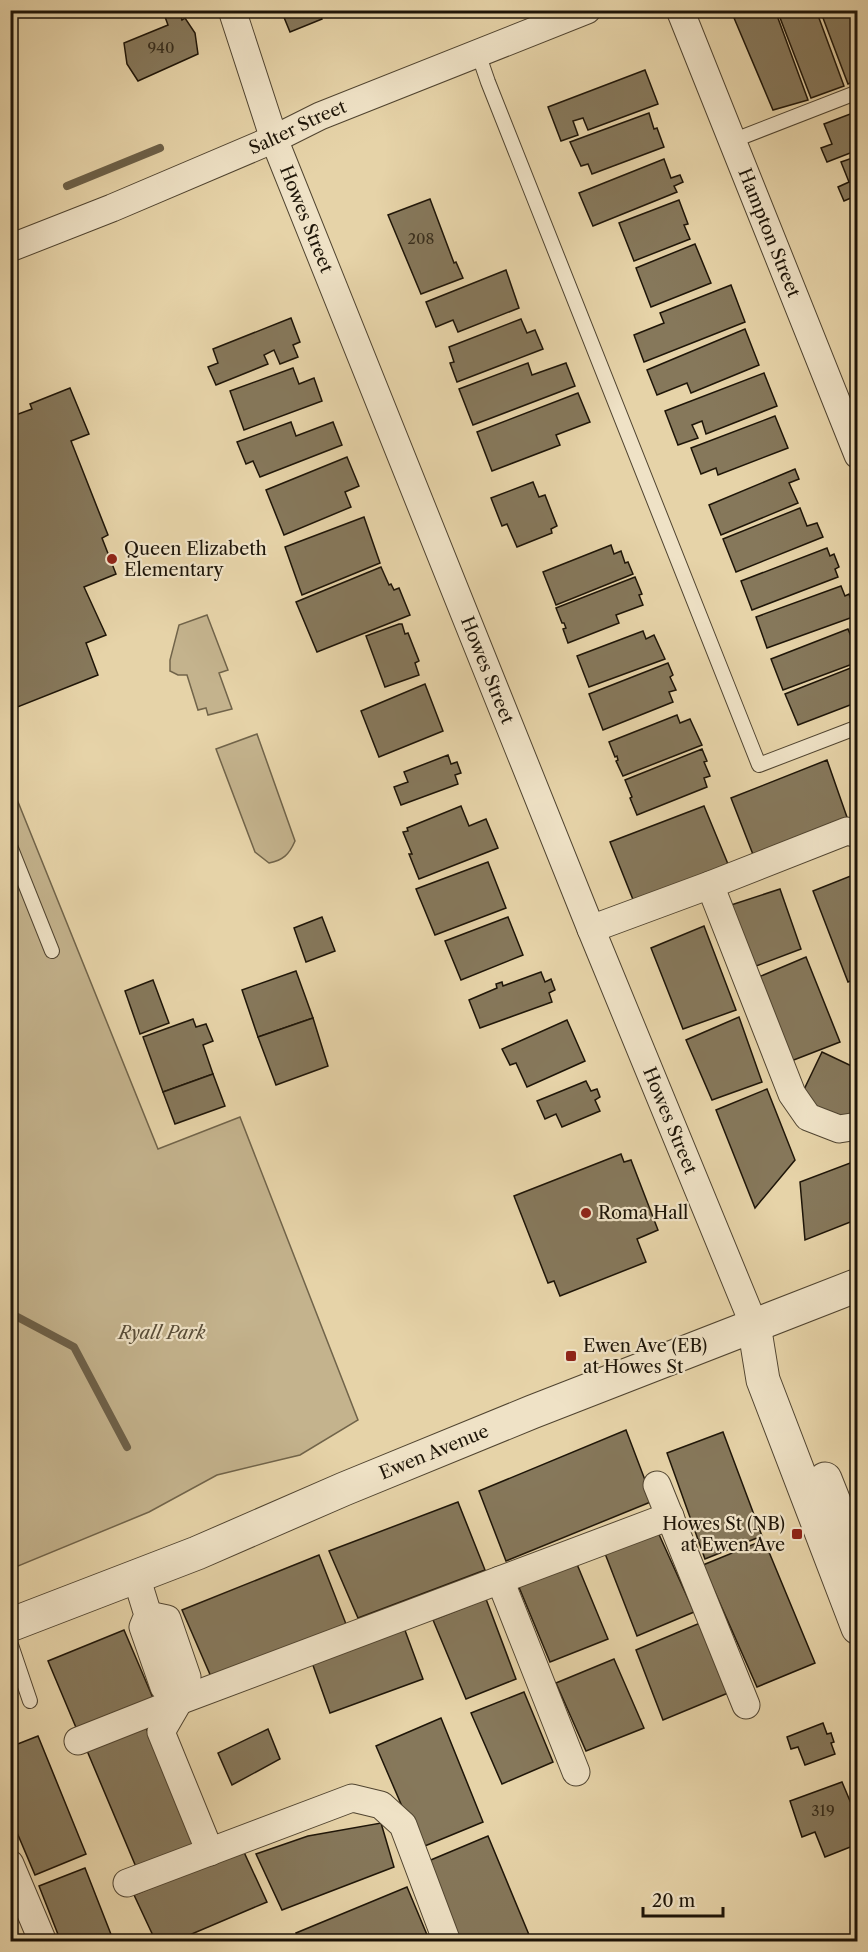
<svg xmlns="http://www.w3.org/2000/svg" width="868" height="1952" font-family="'Libre Caslon Text',serif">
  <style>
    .green { fill: #c4b38d; stroke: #71644a; stroke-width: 1.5 }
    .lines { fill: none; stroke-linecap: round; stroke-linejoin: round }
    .stream { stroke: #6d6048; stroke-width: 8 }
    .building { fill: #86785b; stroke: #1e1508; stroke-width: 1.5 }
    .service-casing { stroke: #504430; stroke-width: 16 }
    .minor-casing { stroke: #504430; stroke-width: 29 }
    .tertiary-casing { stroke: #504430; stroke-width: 35 }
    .service { stroke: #efe2c6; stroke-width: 14 }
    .minor { stroke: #efe2c6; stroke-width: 27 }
    .tertiary { stroke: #efe2c6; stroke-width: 33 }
    .poi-dot { fill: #8f2418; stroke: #efe2c6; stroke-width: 2 }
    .labels { text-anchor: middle; stroke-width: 4.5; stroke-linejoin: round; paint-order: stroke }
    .number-label { font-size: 15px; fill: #382e1d }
    .street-label { font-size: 18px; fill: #1e1508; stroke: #efe2c6 }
    .poi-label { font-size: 18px; fill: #1e1508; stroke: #efe2c6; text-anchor: start }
    .park-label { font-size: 18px; font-style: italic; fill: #584c37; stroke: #efe2c6 }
  </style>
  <rect width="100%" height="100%" fill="#e6d3a8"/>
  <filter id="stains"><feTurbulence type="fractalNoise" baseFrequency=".00333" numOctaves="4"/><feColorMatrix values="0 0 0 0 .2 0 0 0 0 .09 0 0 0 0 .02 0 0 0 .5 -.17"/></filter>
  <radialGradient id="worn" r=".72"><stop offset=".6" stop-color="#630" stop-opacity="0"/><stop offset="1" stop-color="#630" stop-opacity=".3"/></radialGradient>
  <!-- green -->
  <g class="green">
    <path d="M207,615L228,670L219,673L232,709L208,715L206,708L198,710L187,675H178L170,671V660L179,625Z"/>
    <path d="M257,734L295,841C289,855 283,860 269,863L255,852L216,749Z"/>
    <path d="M10,782L158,1149L240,1117L358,1420L300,1455L217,1475L149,1512L11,1569Z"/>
  </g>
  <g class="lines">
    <!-- stream -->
    <g class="stream">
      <path d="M67,186L160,148"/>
      <path d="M10,1313L74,1347L127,1447"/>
    </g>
  </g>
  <!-- building -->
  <g class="building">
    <path d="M172,10H179L182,20L185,18L195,33L198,54L138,81L127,64L124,43L168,25L164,14Z"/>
    <path d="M281,10H319L322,19L290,32Z"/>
    <path d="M753,10H775L808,100L773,110L734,18Z"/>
    <path d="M777,10H816L844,86L811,98Z"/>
    <path d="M820,10H858V80L848,84Z"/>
    <path d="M645,70L658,104L588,130L583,118L573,121L578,135L561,141L548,107Z"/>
    <path d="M858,111V150L827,162L821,148L832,144L824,124Z"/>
    <path d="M649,113L654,129L657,128L664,147L592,174L588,164L581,166L570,142Z"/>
    <path d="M858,156V195L844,201L838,187L849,182L841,162Z"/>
    <path d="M664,159L671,178L680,175L683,182L674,186L677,192L593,226L579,193Z"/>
    <path d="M430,199L454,263L456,262L463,278L421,294L388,215Z"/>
    <path d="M679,200L688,224L684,225L690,239L634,261L619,223Z"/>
    <path d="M695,244L711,283L651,307L636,268Z"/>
    <path d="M506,270L519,308L458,332L453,320L436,327L426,302Z"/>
    <path d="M731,285L745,322L644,362L634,335L664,323L660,313Z"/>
    <path d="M291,318L300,342L293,345L298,357L280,364L274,350L264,355L268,364L216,385L208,367L218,363L213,349Z"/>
    <path d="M521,319L527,333L535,330L543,349L457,382L450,363L454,362L449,347Z"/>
    <path d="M745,329L759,365L691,393L687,383L657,395L647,370Z"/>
    <path d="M528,363L532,375L566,363L575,386L473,425L459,389Z"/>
    <path d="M293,368L299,384L314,378L322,401L244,430L230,391Z"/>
    <path d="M764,373L777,406L706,434L702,421L692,425L698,438L678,445L665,411Z"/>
    <path d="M70,388L89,434L71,441L108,535L102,538L116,574L84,587L106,635L86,643L98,675L10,710V417L32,409L30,404Z"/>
    <path d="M578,393L590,422L556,435L560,445L492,471L477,432Z"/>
    <path d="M775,416L788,448L718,475L716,468L701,474L691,448Z"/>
    <path d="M291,422L296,436L333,422L342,445L260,477L253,461L246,464L237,442Z"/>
    <path d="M347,457L359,486L345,492L351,507L284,535L266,490Z"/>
    <path d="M795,469L799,479L789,483L798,503L721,535L709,505Z"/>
    <path d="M533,482L539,497L545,495L557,526L551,529L552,533L517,547L507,524L502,526L491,498Z"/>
    <path d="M800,508L807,526L817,523L823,537L736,572L723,539Z"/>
    <path d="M364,517L380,563L302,595L285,547Z"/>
    <path d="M611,545L614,554L621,551L625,563L628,562L633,574L556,605L543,572Z"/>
    <path d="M827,548L830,556L834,554L839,567L835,569L838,577L752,610L741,581Z"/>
    <path d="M381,567L389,585L391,584L394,590L399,588L410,615L317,652L296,602Z"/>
    <path d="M635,577L642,594L639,595L643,605L616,615L619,623L568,643L563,629L566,628L564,623H562L556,608Z"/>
    <path d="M841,586L845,596L849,594L854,608L851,609L853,617L767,648L756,617Z"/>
    <path d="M399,624H402L405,634L408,633L419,661L415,663L419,675L385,687L366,636Z"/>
    <path d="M848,629L855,646H858V662L783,690L771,659Z"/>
    <path d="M643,631L646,639L654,635L665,659L589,687L577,656Z"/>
    <path d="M668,663L673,675L670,677L676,690L669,692L673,702L603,730L589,694Z"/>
    <path d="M858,665V702L798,725L785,694Z"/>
    <path d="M425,684L443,731L379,757L361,711Z"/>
    <path d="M677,715L680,723L690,719L702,745L623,776L616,761L618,760L617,756L615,757L609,742Z"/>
    <path d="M702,749L707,761L704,762L710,776L704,778L707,787L637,815L630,798L632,797L625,780Z"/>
    <path d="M448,755L451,764L457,762L461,773L455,775L458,784L401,805L394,787L408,782L404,772Z"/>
    <path d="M827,760L848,820L754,857L731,798Z"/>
    <path d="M461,806L469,826L486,819L498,848L419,879L409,854H412L403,832L408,831L407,828Z"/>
    <path d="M704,806L728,864L634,902L610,842Z"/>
    <path d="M488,862L506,908L435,935L416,889Z"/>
    <path d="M858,873V978L848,982L813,891Z"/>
    <path d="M780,889L801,949L751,968L728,906Z"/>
    <path d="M322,917L335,951L306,962L294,928Z"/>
    <path d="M508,917L523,955L461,980L445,941Z"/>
    <path d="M704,926L736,1010L683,1029L651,948Z"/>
    <path d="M806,957L840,1042L786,1063L754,979Z"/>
    <path d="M296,971L313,1018L258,1037L242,990Z"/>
    <path d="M541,972L545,982L551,979L555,990L549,993L552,1002L480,1028L469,1000L497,988L496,984L502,982L503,986Z"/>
    <path d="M153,980L169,1023L140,1034L125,991Z"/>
    <path d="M739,1017L762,1082L712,1100L686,1040Z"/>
    <path d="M313,1018L328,1066L276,1085L258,1037Z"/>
    <path d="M193,1019L196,1027L206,1024L213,1041L203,1045L213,1074L163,1092L143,1037Z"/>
    <path d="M567,1020L585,1061L527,1087L516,1063L510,1065L502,1049Z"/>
    <path d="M822,1052L858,1069V1102L849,1122L799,1100Z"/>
    <path d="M213,1074L225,1106L175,1124L163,1092Z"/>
    <path d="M586,1081L591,1091L597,1089L600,1097L595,1100L600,1111L562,1127L556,1114L545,1119L537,1101Z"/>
    <path d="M767,1089L795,1160L755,1208L716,1110Z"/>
    <path d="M621,1154L624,1162L631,1160L658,1230L637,1239L646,1262L560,1296L554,1281L548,1283L514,1196Z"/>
    <path d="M858,1160V1219L805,1240L800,1182Z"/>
    <path d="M626,1430L653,1501L506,1561L479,1491Z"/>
    <path d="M723,1432L762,1536L705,1559L667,1453Z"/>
    <path d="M458,1502L485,1570L358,1618L329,1551Z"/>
    <path d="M657,1530L694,1612L637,1636L604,1551Z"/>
    <path d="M764,1540L815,1663L757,1687L703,1565Z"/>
    <path d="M319,1555L346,1624L212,1679L182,1610Z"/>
    <path d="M574,1557L608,1639L550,1662L516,1580Z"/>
    <path d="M486,1599L516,1679L466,1699L433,1620Z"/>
    <path d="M700,1623L728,1693L663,1720L636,1650Z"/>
    <path d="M403,1625L423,1679L330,1713L310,1657Z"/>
    <path d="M124,1630L156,1705L80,1737L48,1661Z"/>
    <path d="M614,1659L644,1728L586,1751L556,1683Z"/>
    <path d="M524,1692L553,1762L502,1784L471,1713Z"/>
    <path d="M441,1718L483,1822L420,1848L376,1746Z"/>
    <path d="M144,1723L197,1848L139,1874L85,1746Z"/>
    <path d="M823,1723L827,1734L831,1733L834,1742L831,1743L835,1754L805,1765L798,1747L791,1749L787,1737Z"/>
    <path d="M268,1729L280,1759L232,1785L218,1753Z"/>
    <path d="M38,1736L86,1854L35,1875L10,1816V1747Z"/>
    <path d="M842,1782L858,1820V1844L825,1857L815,1832L802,1837L790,1801Z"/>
    <path d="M381,1823L394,1867L282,1910L256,1854L308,1836Z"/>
    <path d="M488,1836L532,1942H458L426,1862Z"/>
    <path d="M243,1850L267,1902L173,1942H156L134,1895Z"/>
    <path d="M85,1868L114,1942H61L39,1886Z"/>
    <path d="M407,1887L430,1942H300L296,1933Z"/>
    <path d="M10,1915L20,1941L18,1942H10Z"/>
  </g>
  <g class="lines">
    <defs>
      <g id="service">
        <path d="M478,53L488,82L759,765L858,727"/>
        <path d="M732,141L858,92"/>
        <path d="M10,846L52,951"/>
        <path d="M10,1642L30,1701"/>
      </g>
      <g id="minor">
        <path id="s1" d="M232,10L274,139L591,929L754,1325"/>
        <path id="s2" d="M680,10L858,455"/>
        <path id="s3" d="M10,248L112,208L274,139L320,116L587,10"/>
        <path d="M710,885L792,1094L808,1117L839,1129L858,1126"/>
        <path d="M591,929L710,885L847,831L858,834"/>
        <path d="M657,1485L746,1705"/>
        <path d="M136,1576L148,1615L143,1627L164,1687L183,1693"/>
        <path d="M500,1580L576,1772"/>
        <path d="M148,1615L167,1619L187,1677L179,1701L161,1732L210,1852"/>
        <path d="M78,1741L179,1701L670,1516"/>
        <path d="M10,1864L43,1942"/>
        <path d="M127,1883L352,1798L381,1805L403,1825L447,1942"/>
      </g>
      <g id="tertiary">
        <path d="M754,1325L763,1380L858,1628"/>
        <path d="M825,1479L858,1562"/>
        <path id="s4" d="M10,1625L197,1553L344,1489L532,1412L858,1285"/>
      </g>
    </defs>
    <!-- service casing -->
    <use href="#service" class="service-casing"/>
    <!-- minor casing -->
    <use href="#minor" class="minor-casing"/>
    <!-- tertiary casing -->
    <use href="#tertiary" class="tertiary-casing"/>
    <!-- service -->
    <use href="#service" class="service"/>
    <!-- minor -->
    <use href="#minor" class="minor"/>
    <!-- tertiary -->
    <use href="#tertiary" class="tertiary"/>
  </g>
  <!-- markers -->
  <g class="poi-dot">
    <circle cx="112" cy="559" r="6"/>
    <circle cx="586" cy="1213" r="6"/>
    <rect x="565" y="1350" width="12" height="12" rx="3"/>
    <rect x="791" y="1528" width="12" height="12" rx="3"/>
  </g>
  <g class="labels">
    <!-- number labels -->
    <g class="number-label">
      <text x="161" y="53">940</text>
      <text x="421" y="244">208</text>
      <text x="823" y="1816">319</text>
    </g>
    <!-- street labels -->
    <g class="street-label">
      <text dy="6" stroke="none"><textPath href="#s3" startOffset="312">Salter Street</textPath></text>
      <text dy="6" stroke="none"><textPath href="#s1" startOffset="222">Howes Street</textPath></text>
      <text dy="6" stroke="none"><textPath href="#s2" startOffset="240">Hampton Street</textPath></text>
      <text dy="6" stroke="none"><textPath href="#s1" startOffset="708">Howes Street</textPath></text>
      <text dy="6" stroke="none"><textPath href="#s1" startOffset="1194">Howes Street</textPath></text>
      <text dy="6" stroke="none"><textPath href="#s4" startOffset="458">Ewen Avenue</textPath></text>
    </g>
    <!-- poi labels -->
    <g class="poi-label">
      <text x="124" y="555">Queen Elizabeth<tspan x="124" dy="21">Elementary</tspan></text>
      <text x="598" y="1219">Roma Hall</text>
      <text x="583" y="1352">Ewen Ave (EB)<tspan x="583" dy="21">at Howes St</tspan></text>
      <text x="785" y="1530" text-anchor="end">Howes St (NB)<tspan x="785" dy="21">at Ewen Ave</tspan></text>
    </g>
    <!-- park labels -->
    <g class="park-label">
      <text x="162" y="1339">Ryall Park</text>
    </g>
  </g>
  <!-- margin -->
  <rect width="868" height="1952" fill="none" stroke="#e6d3a8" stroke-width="36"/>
  <rect x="12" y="12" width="844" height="1928" fill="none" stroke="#1e1508" stroke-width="3"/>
  <rect x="18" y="18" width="832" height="1916" fill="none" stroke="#1e1508" stroke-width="1.5"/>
  <!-- scale -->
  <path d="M643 1907v9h80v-9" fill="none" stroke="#1e1508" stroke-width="3"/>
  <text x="652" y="1907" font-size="18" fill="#1e1508" stroke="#efe2c6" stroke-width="4.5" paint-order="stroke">20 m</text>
  <rect width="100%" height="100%" filter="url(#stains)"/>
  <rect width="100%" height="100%" fill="url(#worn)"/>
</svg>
